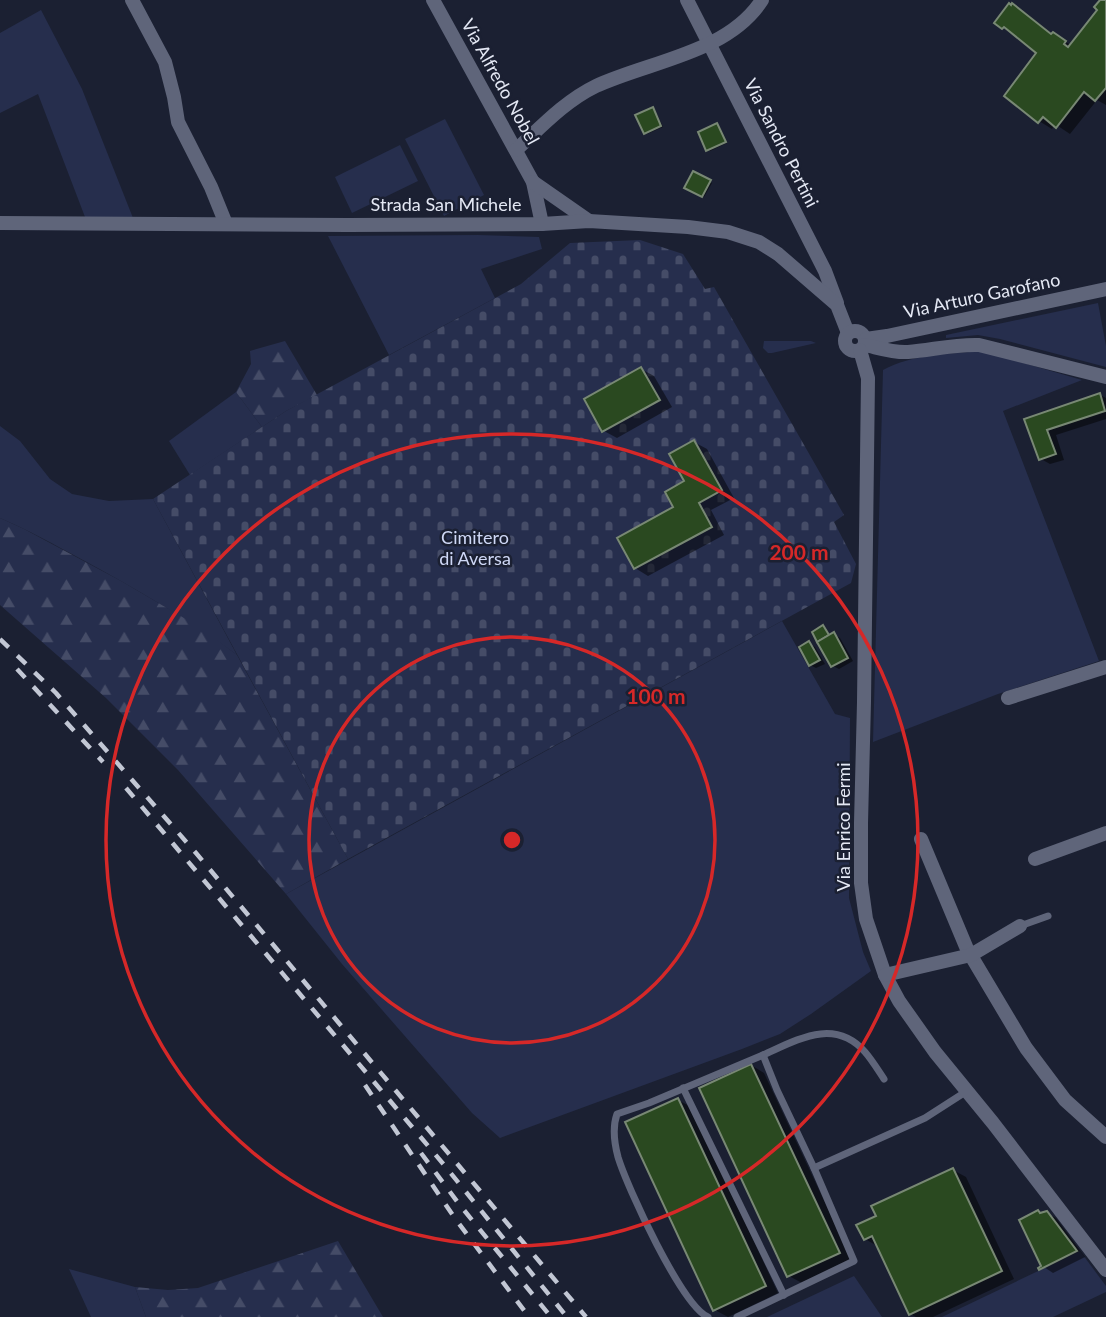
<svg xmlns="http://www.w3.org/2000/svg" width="1106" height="1317" font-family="Lato,sans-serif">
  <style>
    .grass { fill: #262e4d }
    .forest { fill: url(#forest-firs) }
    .cemetery { fill: url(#cemetery-stones) }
    .shadow { fill: #0007 }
    .building { fill: #2a4920; stroke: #788874; stroke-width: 2 }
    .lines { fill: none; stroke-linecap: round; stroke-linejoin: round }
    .service { stroke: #5f657a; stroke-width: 7 }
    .minor { stroke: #5f657a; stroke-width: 14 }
    .rail { stroke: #c2c7d4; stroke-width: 4.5; stroke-dasharray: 12 12; stroke-linecap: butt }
    .ring { fill: none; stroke: #d62828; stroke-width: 3.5 }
    .labels { text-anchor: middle; stroke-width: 5; stroke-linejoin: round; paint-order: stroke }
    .street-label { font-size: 18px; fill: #e4e8f4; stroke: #1b2032 }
    .park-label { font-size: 18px; fill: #cfd8f6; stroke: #1b2032 }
    .centre { fill: #d62828; stroke: #1b2032; stroke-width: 3.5 }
    .ring-label { font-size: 21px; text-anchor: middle; font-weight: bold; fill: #d62828; stroke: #1b2032; stroke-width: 5; stroke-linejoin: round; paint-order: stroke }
  </style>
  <defs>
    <pattern id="forest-firs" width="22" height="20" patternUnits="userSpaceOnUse" patternTransform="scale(1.75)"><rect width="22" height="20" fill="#262e4d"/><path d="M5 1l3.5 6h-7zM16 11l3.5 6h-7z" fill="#454c67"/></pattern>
    <pattern id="cemetery-stones" width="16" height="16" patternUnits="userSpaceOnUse" patternTransform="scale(1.75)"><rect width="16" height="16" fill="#262e4d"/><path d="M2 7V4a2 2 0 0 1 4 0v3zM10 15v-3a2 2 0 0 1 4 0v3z" fill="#454c67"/></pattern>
  </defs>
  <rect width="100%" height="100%" fill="#1b2032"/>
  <!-- grass -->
  <g class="grass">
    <path d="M41,10L82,89L133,218L85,217L38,94L0,113V33Z"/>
    <path d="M445,119L484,195L444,216L405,139Z"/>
    <path d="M400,145L418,181L352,213L335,177Z"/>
    <path d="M478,235L539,237L542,249L481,269L495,298L389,355L328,236Z"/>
    <path d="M1098,303L1106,346V367L1000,339L978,335L946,338V335Z"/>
    <path d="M764,341H811L816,343L772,353H768L763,348Z"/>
    <path d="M982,351L1082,380L1003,411L1099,661L998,694L873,742L883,370C912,354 950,354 982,351Z"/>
    <path d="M236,392L262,427L190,475L169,441Z"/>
    <path d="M0,426L20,441L50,479L72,494L109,501L153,499L237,655C188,619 135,588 81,559C55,545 28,530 0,518Z"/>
    <path d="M782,621L835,714L850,718L849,898L863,952L871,971L811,1014L780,1034L742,1049L500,1138L472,1113L342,964L286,894Z"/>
    <path d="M1080,1251L1106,1286V1292L1053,1317H942Z"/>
    <path d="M69,1269L135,1287L146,1317H91Z"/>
    <path d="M854,1276L882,1317H767Z"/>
  </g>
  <!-- forest -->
  <g class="forest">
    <path d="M285,341L317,395L286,411L262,427L236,392L251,364L250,351Z"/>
    <path d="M0,518L24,529L121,581L201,628L237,655L348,859L286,894L178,770L106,698L0,605Z"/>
    <path d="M338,1241L383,1317H146L135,1287L168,1290L198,1288Z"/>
  </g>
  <!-- cemetery -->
  <path class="cemetery" d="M640,240L683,254L705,289L714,287L844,515L834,522L856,564L851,583L348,859L153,499L286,411L521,284L570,243Z"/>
  <!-- shadow -->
  <g class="shadow">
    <path d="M1102,0H1106V105L1097,100L1070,134L1055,124L1052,129L1039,121V52L996,22L1013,6L1026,13L1053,35L1071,45L1100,9Z"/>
    <path d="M653,109L655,110L663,127L647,134L645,132Z"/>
    <path d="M717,125L719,126L727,143L710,151L707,149Z"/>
    <path d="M693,173L712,183L704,197L686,188Z"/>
    <path d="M641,369L654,376L672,407L617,438L604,431Z"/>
    <path d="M1100,395L1106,398V419L1056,435L1064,460L1050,464L1041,459L1026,420Z"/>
    <path d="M694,442L707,449L734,498L711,510L724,535L648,576L635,568L676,508L686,482Z"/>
    <path d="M823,627L830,637L834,634L840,638L853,661L839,669L833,666Z"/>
    <path d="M809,643L815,647L825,664L816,668L810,665Z"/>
    <path d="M751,1065L764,1073L852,1260L802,1283L789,1276Z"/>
    <path d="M678,1100L691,1107L778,1293L728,1317L715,1310Z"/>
    <path d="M953,1170L966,1177L1014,1279L933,1317H916L910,1314L879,1247L865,1239L878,1217Z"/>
    <path d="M1047,1213L1056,1218L1085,1257L1053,1273L1044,1267L1042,1214Z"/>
  </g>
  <!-- building -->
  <g class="building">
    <path d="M1100,0H1106V88L1095,101L1084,92L1056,128L1043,117L1038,123L1004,96L1036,53L1004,27L1002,29L994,23L1009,3L1011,5L1012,3L1051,34L1053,32L1066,41L1064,44L1068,47L1097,10L1094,7Z"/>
    <path d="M653,107L661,126L644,134L635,115Z"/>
    <path d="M717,123L726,142L706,151L698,132Z"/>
    <path d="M693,171L711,180L702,197L684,188Z"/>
    <path d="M641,367L660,400L602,432L584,399Z"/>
    <path d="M1100,393L1105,411L1047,430L1056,454L1039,460L1024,419Z"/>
    <path d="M694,440L722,490L699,503L712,527L634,569L617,538L673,507L665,492L684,481L669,454Z"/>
    <path d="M823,625L829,635L817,642L812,632Z"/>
    <path d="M834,632L848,658L831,667L817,642Z"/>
    <path d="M809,641L820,660L809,666L799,647Z"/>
    <path d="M751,1064L840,1253L787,1277L699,1088Z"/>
    <path d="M678,1098L766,1286L713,1311L625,1122Z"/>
    <path d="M953,1168L1002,1271L909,1315L872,1236L864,1240L856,1225L876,1216L871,1206Z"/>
    <path d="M1038,1210L1040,1213L1047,1211L1077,1251L1039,1270L1038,1268L1041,1266L1019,1220Z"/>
  </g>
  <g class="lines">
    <!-- service -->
    <g class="service">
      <path d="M1020,926L1048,916"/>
      <path d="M763,1055C797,1040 834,1017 865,1052C872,1060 878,1070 884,1079"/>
      <path d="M683,1088L784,1295"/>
      <path d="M814,1168L925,1118L967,1091"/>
      <path d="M708,1317C682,1306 627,1187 618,1157C614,1142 612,1128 617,1114L649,1103L763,1055L777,1090L814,1168L854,1261L737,1317"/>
    </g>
    <!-- minor -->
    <g class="minor">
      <path d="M132,0L165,62L174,97L178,122L211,187L226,224"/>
      <path d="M433,0L533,182L542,224"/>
      <path d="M687,0L825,271L837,303"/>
      <path d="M516,150C541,127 565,101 596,86C650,61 728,53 762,0"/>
      <path d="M533,182L589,221"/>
      <path d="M0,223L348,225L542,224L589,221L688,227L728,232L759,242L778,254L837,305L848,333"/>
      <circle cx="855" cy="341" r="10"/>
      <path d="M866,339L887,336L1106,289"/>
      <path d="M865,345C879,348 894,353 908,352C932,350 955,344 979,345L1106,377"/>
      <path d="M860,350L868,378L864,702L861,823V883L866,919L885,975L899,1001L935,1052L993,1123L1106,1270"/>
      <path d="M1008,698L1106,667"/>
      <path d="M921,839L967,949L1026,1048L1065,1100L1106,1137"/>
      <path d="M1035,859L1106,833"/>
      <path d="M885,975L971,955L1020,926"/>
    </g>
    <!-- rail -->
    <g class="rail">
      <path d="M0,639L56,693L196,853L586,1317"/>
      <path d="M17,669L103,762"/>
      <path d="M126,788L445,1166L567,1317"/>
      <path d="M365,1085L454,1217L529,1317"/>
      <path d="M421,1153L459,1204L551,1317"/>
    </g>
  </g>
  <!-- distance rings -->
  <g class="ring">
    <circle cx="512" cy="840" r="203"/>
    <circle cx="512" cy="840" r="406"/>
  </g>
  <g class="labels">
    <!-- street labels -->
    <g class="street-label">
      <text transform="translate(500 82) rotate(61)" y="6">Via Alfredo Nobel</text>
      <text transform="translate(781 143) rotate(63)" y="6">Via Sandro Pertini</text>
      <text x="446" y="211">Strada San Michele</text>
      <text transform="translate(982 296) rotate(-12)" y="6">Via Arturo Garofano</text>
      <text transform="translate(844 827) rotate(-90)" y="6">Via Enrico Fermi</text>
    </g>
    <!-- park labels -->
    <g class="park-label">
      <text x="475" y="544">Cimitero<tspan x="475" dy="21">di Aversa</tspan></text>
    </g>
  </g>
  <circle cx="512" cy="840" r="10" class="centre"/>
  <g class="ring-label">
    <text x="799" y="560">200 m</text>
    <text x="656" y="704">100 m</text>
  </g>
</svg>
